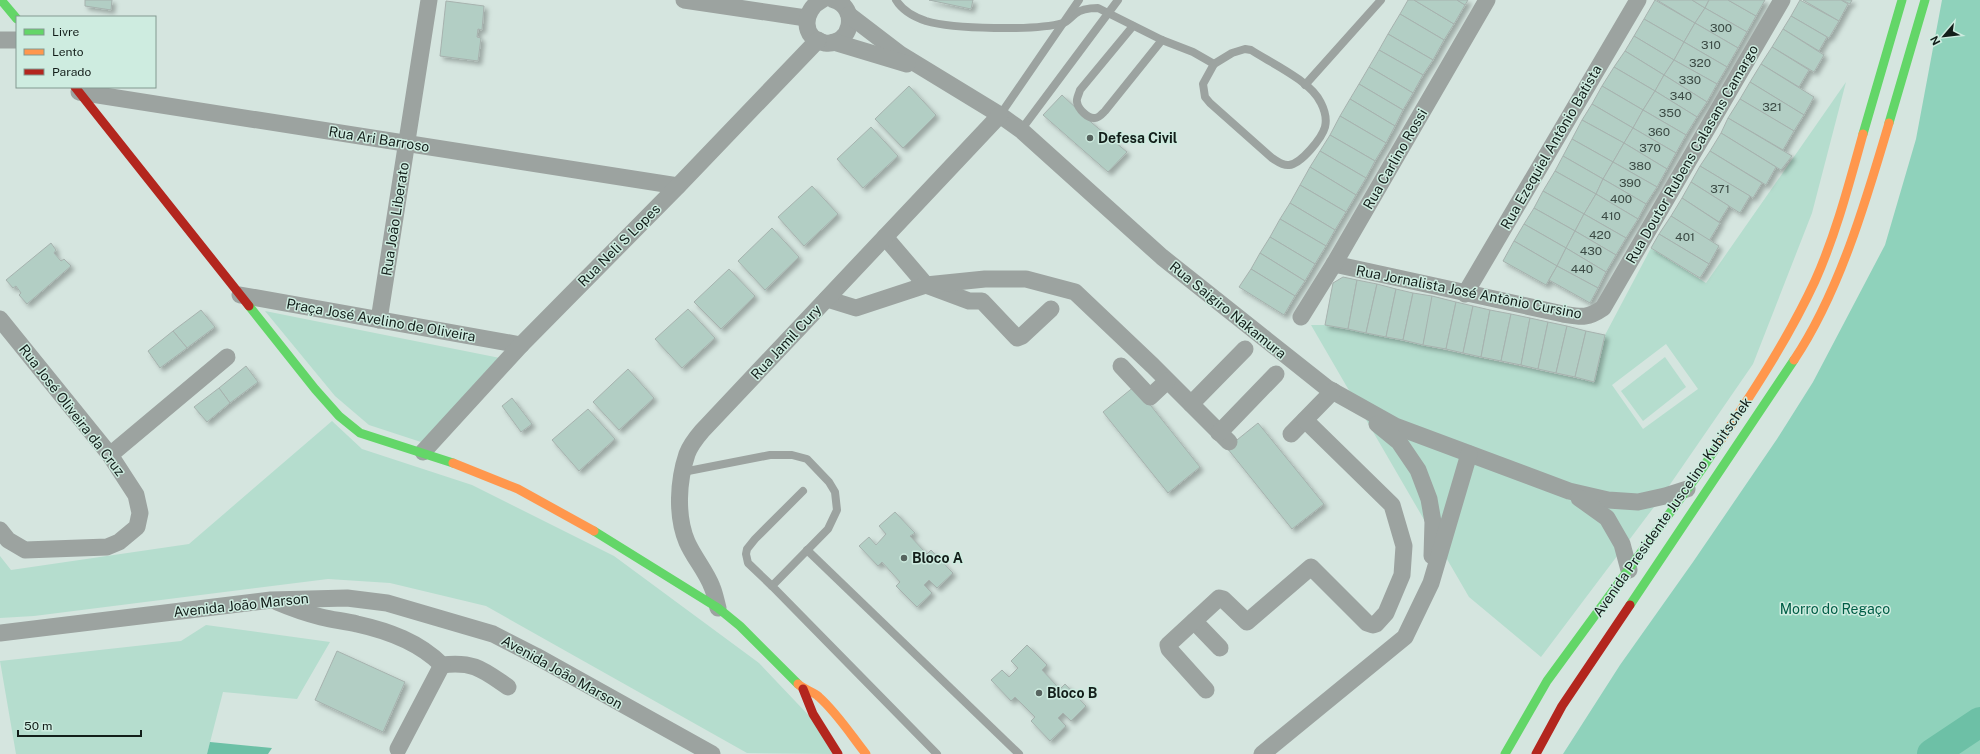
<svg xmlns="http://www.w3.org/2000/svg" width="1980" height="754" font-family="'Public Sans',sans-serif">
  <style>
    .green { fill: #b5ddce; fill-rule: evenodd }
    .forest { fill: #8fd2bb }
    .water { fill: #6dc0a6 }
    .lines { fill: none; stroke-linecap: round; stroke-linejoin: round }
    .river { stroke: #6dc0a6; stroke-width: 30 }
    .building { fill: #b2cec4; stroke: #a6b2ae; filter: url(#shadow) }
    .lane { stroke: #9ca3a0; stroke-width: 8 }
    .street { stroke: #9ca3a0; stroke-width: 17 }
    .fast { stroke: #63d668; stroke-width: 9 }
    .slow { stroke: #ff974d; stroke-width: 9 }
    .jam { stroke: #b3261e; stroke-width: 9 }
    .poi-dot { fill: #57645f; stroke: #ceece0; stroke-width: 1.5 }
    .labels { text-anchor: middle; stroke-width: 3; stroke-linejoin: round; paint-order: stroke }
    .number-label { font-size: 12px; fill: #3b4a44 }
    .poi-label { font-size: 14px; font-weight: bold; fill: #131e1a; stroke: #ceece0; text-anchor: start }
    .street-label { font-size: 14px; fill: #131e1a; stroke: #ceece0 }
    .park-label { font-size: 14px; fill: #005d46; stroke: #ceece0 }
  </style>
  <defs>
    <filter id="shadow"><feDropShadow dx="3.5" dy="3.5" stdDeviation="2" flood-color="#0004"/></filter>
  </defs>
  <rect width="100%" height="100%" fill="#d5e5df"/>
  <!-- green -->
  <g class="green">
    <path d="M1846,82L1812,213L1753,364L1660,499L1541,657L1469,597L1311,325H1325L1366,333L1594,382L1605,335L1651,248L1706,283ZM1666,344L1698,389L1643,429L1612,385Z"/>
    <path d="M265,311L500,358L421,442L369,425L335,396Z"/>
    <path d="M1665,357L1686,387L1643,421L1621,391Z"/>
    <path d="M332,421L362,449L472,485L614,556L759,663L815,722L834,754L747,753L486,606L390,583L328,579L34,616L0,618V556L11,570L189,544Z"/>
    <path d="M206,625L330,642L297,699L223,692L207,754H16L0,661L181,641Z"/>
  </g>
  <!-- forest -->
  <path class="forest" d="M1942,0H1980V754H1563L1620,665L1693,562L1777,439L1813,382L1885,245L1916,139Z"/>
  <!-- water -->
  <path class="water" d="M210,742L272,748L268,754H207Z"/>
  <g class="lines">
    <!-- river -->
    <path class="river" d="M1932,754L1980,722"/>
  </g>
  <!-- building -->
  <g class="building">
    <path d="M85,0H112L111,10L85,6Z"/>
    <path d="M929,0H973L971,9Z"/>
    <path d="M1408,0H1414L1454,24L1444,40L1400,14Z"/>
    <path d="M1414,0H1457L1465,5L1454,24Z"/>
    <path d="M1457,0H1468L1465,5Z"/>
    <path d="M1655,0L1695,23L1684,42L1644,19Z"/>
    <path d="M1657,0H1692L1705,8L1695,23Z"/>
    <path d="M1692,0H1709L1705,8Z"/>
    <path d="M1709,0H1728L1756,16L1747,32L1705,8Z"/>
    <path d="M1728,0H1765L1756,16Z"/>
    <path d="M1800,0L1839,21L1829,38L1791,16Z"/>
    <path d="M1803,0H1841L1848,4L1839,21Z"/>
    <path d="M1842,0H1852L1850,4Z"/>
    <path d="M446,1L484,6L482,30L478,29L477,37L481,38L478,61L440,56Z"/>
    <path d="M1705,8L1747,32L1738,48L1695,23Z"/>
    <path d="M1400,14L1444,40L1433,60L1388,34Z"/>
    <path d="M1791,16L1827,37L1819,51L1783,29Z"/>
    <path d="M1644,19L1684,42L1674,60L1634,36Z"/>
    <path d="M1695,23L1738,48L1727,67L1684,42Z"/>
    <path d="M1783,29L1824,55L1814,72L1772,47Z"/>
    <path d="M1388,34L1433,60L1423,75L1379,50Z"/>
    <path d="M1634,36L1674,60L1664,75L1625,51Z"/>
    <path d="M1684,42L1727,67L1717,84L1674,60Z"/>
    <path d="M1772,47L1809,70L1799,87L1761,64Z"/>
    <path d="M1379,50L1423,75L1413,93L1369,67Z"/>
    <path d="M1625,51L1664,75L1655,91L1614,67Z"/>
    <path d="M1674,60L1717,84L1707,102L1664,75Z"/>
    <path d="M1761,64L1814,97L1804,115L1750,82Z"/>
    <path d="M1369,67L1413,93L1403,110L1359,84Z"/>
    <path d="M1614,67L1655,91L1643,110L1602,86Z"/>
    <path d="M1664,75L1707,102L1697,117L1655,91Z"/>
    <path d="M1750,82L1804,115L1794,131L1740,99Z"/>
    <path d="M1359,84L1403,110L1395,126L1350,99Z"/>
    <path d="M909,86L936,115L903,148L875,119Z"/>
    <path d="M1602,86L1643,110L1633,128L1592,104Z"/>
    <path d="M1655,91L1697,117L1686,135L1643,110Z"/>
    <path d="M1062,95L1092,123L1127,152L1108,172L1043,115Z"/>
    <path d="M1350,99L1395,126L1386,143L1340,116Z"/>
    <path d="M1740,99L1794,131L1783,150L1728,118Z"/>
    <path d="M1592,104L1633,128L1624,143L1582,120Z"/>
    <path d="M1643,110L1686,135L1676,153L1633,128Z"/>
    <path d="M1340,116L1386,143L1375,161L1330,135Z"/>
    <path d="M1728,118L1792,156L1781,170L1721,133Z"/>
    <path d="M1582,120L1624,143L1613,162L1572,139Z"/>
    <path d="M871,127L898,156L863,188L837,159Z"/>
    <path d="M1633,128L1676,153L1667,169L1624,143Z"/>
    <path d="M1721,133L1776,167L1766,185L1710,151Z"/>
    <path d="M1330,135L1375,161L1366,178L1320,151Z"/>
    <path d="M1572,139L1613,162L1603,179L1563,156Z"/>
    <path d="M1624,143L1667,169L1657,187L1613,162Z"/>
    <path d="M1320,151L1366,178L1356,195L1310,167Z"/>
    <path d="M1710,151L1762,183L1753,198L1700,166Z"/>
    <path d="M1563,156L1603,179L1596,194L1555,171Z"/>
    <path d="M1613,162L1657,187L1646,204L1603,179Z"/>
    <path d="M1700,166L1750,196L1740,213L1691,182Z"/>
    <path d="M1310,167L1356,195L1346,212L1300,185Z"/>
    <path d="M1555,171L1596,194L1584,214L1543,191Z"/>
    <path d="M1603,179L1646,204L1638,219L1596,194Z"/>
    <path d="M1691,182L1729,206L1719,222L1682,198Z"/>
    <path d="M1300,185L1346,212L1335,230L1290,203Z"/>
    <path d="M812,186L838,214L804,246L778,217Z"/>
    <path d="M1543,191L1584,214L1575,231L1534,208Z"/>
    <path d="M1596,194L1638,219L1626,238L1584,214Z"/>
    <path d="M1682,198L1720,223L1709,241L1671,216Z"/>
    <path d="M1290,203L1335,230L1326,246L1280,219Z"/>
    <path d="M1534,208L1575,231L1566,248L1524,224Z"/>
    <path d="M1584,214L1626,238L1616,255L1575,231Z"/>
    <path d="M1671,216L1719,246L1709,264L1659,234Z"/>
    <path d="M1280,219L1326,246L1315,264L1270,237Z"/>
    <path d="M1524,224L1566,248L1557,266L1514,241Z"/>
    <path d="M772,228L799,257L765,290L738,261Z"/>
    <path d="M1575,231L1616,255L1606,272L1566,248Z"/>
    <path d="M1659,234L1709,264L1700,278L1651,248Z"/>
    <path d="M1270,237L1315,264L1305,281L1260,253Z"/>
    <path d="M1514,241L1557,266L1546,285L1503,261Z"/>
    <path d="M51,243L56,250L54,253L61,261L64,259L71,266L27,304L19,295L21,293L16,286L13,288L6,280Z"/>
    <path d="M1566,248L1606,272L1598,288L1557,266Z"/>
    <path d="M1260,253L1305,281L1295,296L1251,269Z"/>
    <path d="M1557,266L1598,288L1590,303L1549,280Z"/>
    <path d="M729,269L755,296L721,329L694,302Z"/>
    <path d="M1251,269L1295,296L1284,315L1239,287Z"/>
    <path d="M1343,277L1357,280L1348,329L1325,325L1333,283Z"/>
    <path d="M1357,280L1377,284L1366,333L1348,329Z"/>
    <path d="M1377,284L1396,289L1386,337L1366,333Z"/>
    <path d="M1396,289L1413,293L1403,340L1386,337Z"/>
    <path d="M1413,293L1432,296L1433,299L1423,345L1403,340Z"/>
    <path d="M1432,296L1456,302L1446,349L1423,345Z"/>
    <path d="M1456,302L1473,306L1463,353L1446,349Z"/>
    <path d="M1473,306L1490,310L1481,357L1463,353Z"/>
    <path d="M688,309L715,338L682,368L655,339Z"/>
    <path d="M201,310L215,327L187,348L173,331Z"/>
    <path d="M1490,310L1511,314L1501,361L1481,357Z"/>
    <path d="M1511,314L1530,318L1521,365L1501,361Z"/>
    <path d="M1530,318L1548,322L1538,369L1521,365Z"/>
    <path d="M1548,322L1567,326L1556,373L1538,369Z"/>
    <path d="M1567,326L1586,331L1575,377L1556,373Z"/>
    <path d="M173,331L187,348L160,368L148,351Z"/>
    <path d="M1586,331L1605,335L1594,382L1575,377Z"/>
    <path d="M246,366L258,382L230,403L219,388Z"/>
    <path d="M628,369L654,398L619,430L593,402Z"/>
    <path d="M1135,386L1200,467L1168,493L1103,412Z"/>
    <path d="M219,388L230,403L207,422L194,407Z"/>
    <path d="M512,398L532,424L521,432L502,406Z"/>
    <path d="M588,409L615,439L579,471L552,440Z"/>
    <path d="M1258,423L1324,504L1292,529L1227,448Z"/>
    <path d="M895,512L915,533L910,536L927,554L931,550L953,573L937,588L929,580L924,585L932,593L917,607L896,586L900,582L882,562L878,566L859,546L869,537L876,545L886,534L879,526Z"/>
    <path d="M1027,645L1047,665L1042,670L1060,689L1065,684L1086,706L1071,721L1063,713L1058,718L1066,726L1050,741L1031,721L1035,717L1015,697L1011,701L991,680L1002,670L1009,677L1018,668L1011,661Z"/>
    <path d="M337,651L405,682L383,732L315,700Z"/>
  </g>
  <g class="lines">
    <!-- lane -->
    <g class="lane">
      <path d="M896,0C902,10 914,17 926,21C953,29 1035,31 1063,23C1067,22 1071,17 1075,14C1081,9 1090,8 1098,8L1162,40L1193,52L1214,64"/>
      <path d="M1133,26L1080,90C1079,94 1076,99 1077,102C1078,109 1088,119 1095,118C1099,118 1102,114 1105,111L1162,40"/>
      <path d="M1245,49L1251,50C1271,63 1311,81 1321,103C1324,109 1327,119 1325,127C1322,138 1301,164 1289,165C1283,166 1277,161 1272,158L1210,103L1205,97L1203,84L1214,64L1232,53Z"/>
      <path d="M1305,85L1381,0"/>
      <path d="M1000,115L1079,0"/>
      <path d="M1021,130L1118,0"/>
      <path d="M683,472L770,455H792L807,459L829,482L835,492L837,510L828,529L772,586L937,754"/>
      <path d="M807,550L1019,754"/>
      <path d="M772,586L748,563L746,554L747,549L755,539L803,491"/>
    </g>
    <!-- street -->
    <g class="street">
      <path d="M684,0L806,18"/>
      <path d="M822,0C802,10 801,39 825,43C852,46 859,8 834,0"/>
      <path d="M849,15L900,54L1000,115L1021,130L1162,257L1327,388L1395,426L1569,491L1608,500L1638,502L1665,496L1687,489"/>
      <path d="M0,40H17"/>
      <path d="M834,42L907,64"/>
      <path d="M79,92L678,186"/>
      <path d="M885,237L926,285L969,301H982L1017,338L1022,336L1051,309"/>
      <path d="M1334,264L1563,314C1581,317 1587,319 1603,308L1782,0"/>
      <path d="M1465,294L1638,0"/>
      <path d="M240,295L521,345"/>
      <path d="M827,299L856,308L926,285L985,279H1026L1075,292L1153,366L1229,442"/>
      <path d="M1301,317L1334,264L1487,0"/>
      <path d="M0,319L110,455L136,495L140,513L137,527L119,542L107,547L25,550L8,540L0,530"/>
      <path d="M379,320L429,0"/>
      <path d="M1121,366L1150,397L1167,381"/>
      <path d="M1191,404L1245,349"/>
      <path d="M1377,424L1399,442L1418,470L1429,499L1433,522L1432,556"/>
      <path d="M1219,433L1276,374"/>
      <path d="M1291,434L1333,391"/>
      <path d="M423,452L521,345L678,186L818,40"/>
      <path d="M110,455L227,357"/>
      <path d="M1579,498L1607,518L1622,544L1629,570"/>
      <path d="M277,602C291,608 305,613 321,617C333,620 345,621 357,624C389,631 419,642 442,665C474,661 483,670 508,687"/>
      <path d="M718,608C716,601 715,594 712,587C706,571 694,558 687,542C676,516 678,481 687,454C690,446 696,438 702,431L1000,115"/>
      <path d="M1194,621L1220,648"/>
      <path d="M0,633L271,600L347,598L387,603L493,634L536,656L712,754"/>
      <path d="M1206,690L1169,649L1168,645L1219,598L1223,599L1247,622L1311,567L1367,623L1373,625L1376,624L1386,613L1402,575L1404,546L1392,505L1305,420"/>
      <path d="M398,749L442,665"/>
      <path d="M1262,754L1405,637L1431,583L1469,454"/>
    </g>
    <!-- fast -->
    <g class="fast">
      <path d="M1,0L17,19"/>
      <path d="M1889,123L1925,0"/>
      <path d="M1863,134L1902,0"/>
      <path d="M249,306L315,389L339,416L360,433L453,463"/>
      <path d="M594,531L718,608L740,626L798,684"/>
      <path d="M1630,605L1794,360"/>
      <path d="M1505,754L1547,681L1702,469L1721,440"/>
    </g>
    <!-- slow -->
    <g class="slow">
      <path d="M1794,360C1839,293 1866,201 1889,123"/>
      <path d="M1721,440C1755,389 1789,337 1815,281C1836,234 1849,184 1863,134"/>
      <path d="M453,463L518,489L594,531"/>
      <path d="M798,684C804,690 813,691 819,697C837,713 851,735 866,754"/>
    </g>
    <!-- jam -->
    <g class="jam">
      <path d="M75,87L249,306"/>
      <path d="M803,689L813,714L838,754"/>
      <path d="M1536,754L1562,706L1630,605"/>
    </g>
  </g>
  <!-- markers -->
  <g class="poi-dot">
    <circle cx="1090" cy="138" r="4"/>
    <circle cx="904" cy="558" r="4"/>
    <circle cx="1039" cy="693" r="4"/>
  </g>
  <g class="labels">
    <!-- number labels -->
    <g class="number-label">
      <text x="1721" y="32">300</text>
      <text x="1711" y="49">310</text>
      <text x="1700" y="67">320</text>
      <text x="1690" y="84">330</text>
      <text x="1681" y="100">340</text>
      <text x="1772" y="111">321</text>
      <text x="1670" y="117">350</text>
      <text x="1659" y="136">360</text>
      <text x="1650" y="152">370</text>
      <text x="1640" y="170">380</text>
      <text x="1630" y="187">390</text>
      <text x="1720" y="193">371</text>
      <text x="1621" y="203">400</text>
      <text x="1611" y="220">410</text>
      <text x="1600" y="239">420</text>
      <text x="1685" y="241">401</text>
      <text x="1591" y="255">430</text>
      <text x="1582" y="273">440</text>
    </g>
    <!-- poi labels -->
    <g class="poi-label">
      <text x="1098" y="143">Defesa Civil</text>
      <text x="912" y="563">Bloco A</text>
      <text x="1047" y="698">Bloco B</text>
    </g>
    <!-- street labels -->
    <g class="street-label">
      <text transform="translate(379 139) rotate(9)" y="5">Rua Ari Barroso</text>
      <text transform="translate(1551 147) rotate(-60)" y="5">Rua Ezequiel Antônio Batista</text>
      <text transform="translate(1692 154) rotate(-60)" y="5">Rua Doutor Rubens Calasans Camargo</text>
      <text transform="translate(1395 159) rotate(-60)" y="5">Rua Carlino Rossi</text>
      <text transform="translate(395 219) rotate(-81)" y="5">Rua João Liberato</text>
      <text transform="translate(619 245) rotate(-45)" y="5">Rua Neli S Lopes</text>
      <text transform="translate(1469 292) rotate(11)" y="5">Rua Jornalista José Antônio Cursino</text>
      <text transform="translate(1228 310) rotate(39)" y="5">Rua Saigiro Nakamura</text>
      <text transform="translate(381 320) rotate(10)" y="5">Praça José Avelino de Oliveira</text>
      <text transform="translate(786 342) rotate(-47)" y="5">Rua Jamil Cury</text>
      <text transform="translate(72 410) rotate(52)" y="5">Rua José Oliveira da Cruz</text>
      <text transform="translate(1672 507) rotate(-55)" y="5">Avenida Presidente Juscelino Kubitschek</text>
      <text transform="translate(241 605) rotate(-6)" y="5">Avenida João Marson</text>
      <text transform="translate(562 672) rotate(29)" y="5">Avenida João Marson</text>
    </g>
    <!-- park labels -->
    <g class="park-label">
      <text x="1835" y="614">Morro do Regaço</text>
    </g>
  </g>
  <!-- legend -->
  <rect x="16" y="16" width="140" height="72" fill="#ceece0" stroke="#839a91"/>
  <rect x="24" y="29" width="20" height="6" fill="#63d668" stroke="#839a91"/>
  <text x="52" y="36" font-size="12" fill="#131e1a">Livre</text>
  <rect x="24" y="49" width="20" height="6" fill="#ff974d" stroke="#839a91"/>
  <text x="52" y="56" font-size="12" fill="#131e1a">Lento</text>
  <rect x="24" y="69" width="20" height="6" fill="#b3261e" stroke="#839a91"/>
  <text x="52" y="76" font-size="12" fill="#131e1a">Parado</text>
  <!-- north arrow -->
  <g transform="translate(1944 36) rotate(242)" stroke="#ceece0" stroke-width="3" paint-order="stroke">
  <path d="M0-3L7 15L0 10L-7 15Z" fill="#131e1a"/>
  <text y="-6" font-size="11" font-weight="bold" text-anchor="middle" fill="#131e1a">N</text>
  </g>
  <!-- scale -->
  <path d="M18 730v6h123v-6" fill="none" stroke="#131e1a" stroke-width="2"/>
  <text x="24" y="730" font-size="12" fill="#131e1a" stroke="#ceece0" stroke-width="3" paint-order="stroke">50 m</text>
</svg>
